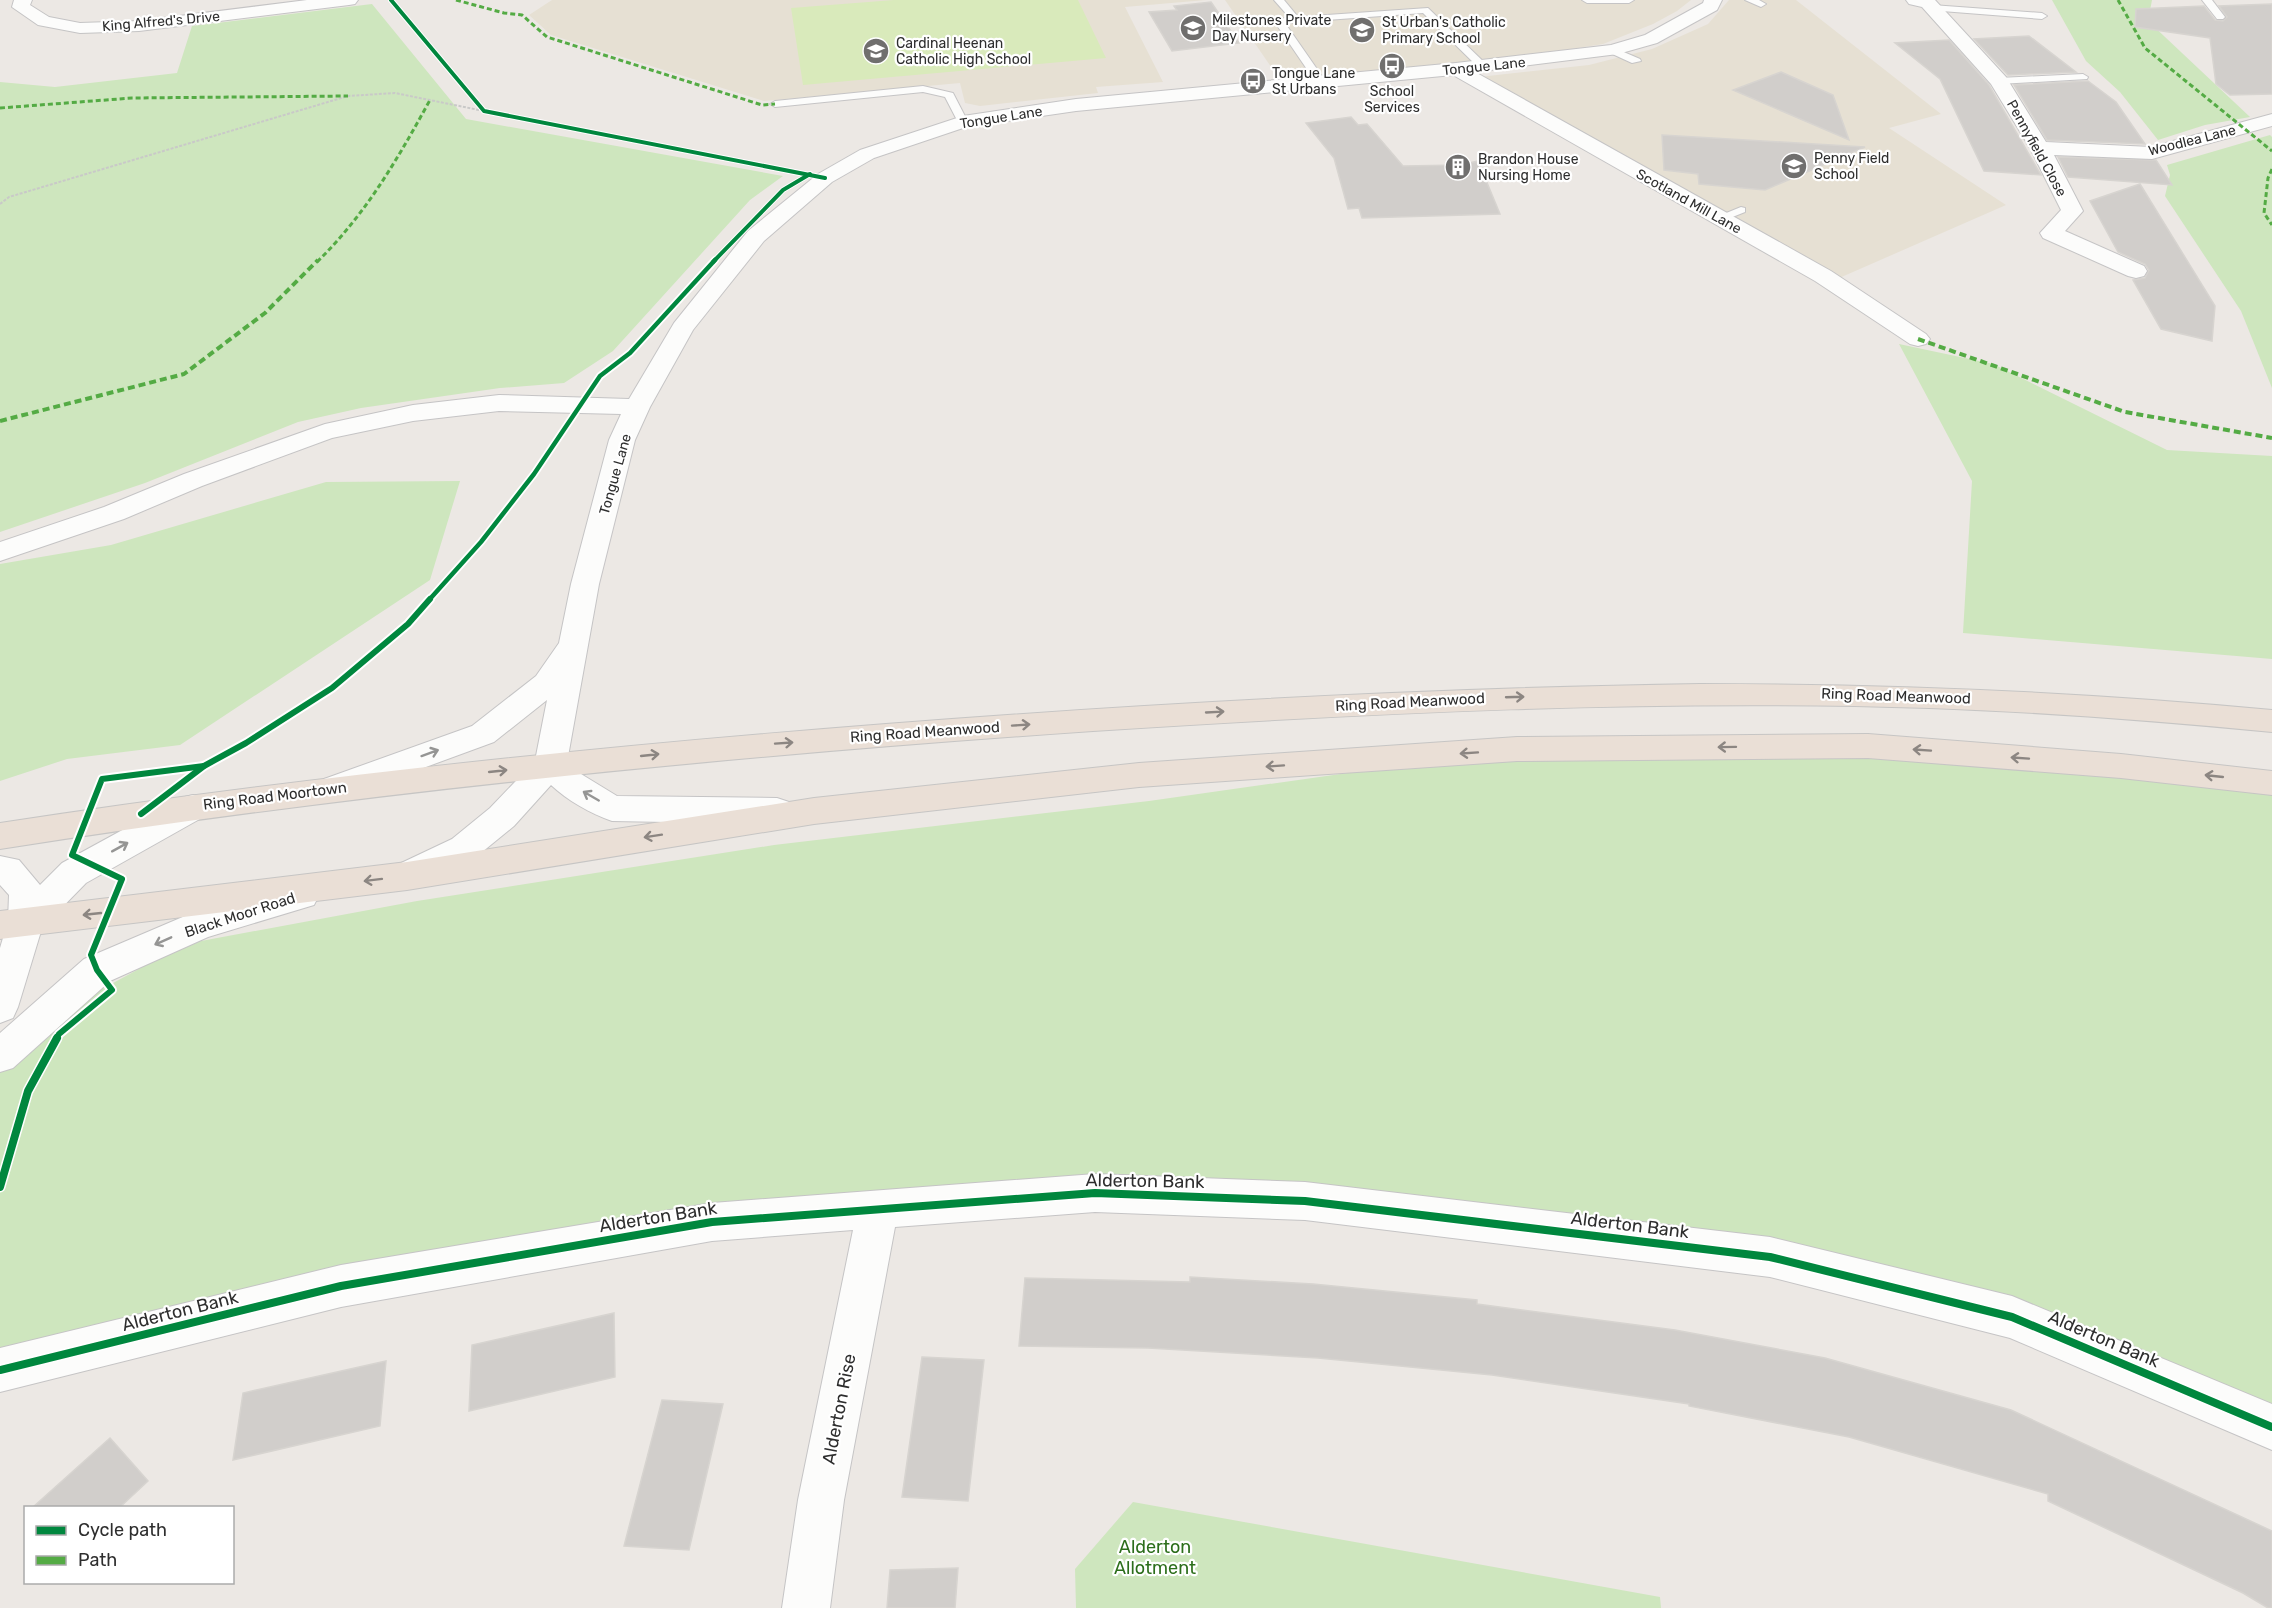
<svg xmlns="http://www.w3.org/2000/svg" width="2272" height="1608" viewBox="0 0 2272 1608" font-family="Rubik,sans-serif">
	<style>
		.education { fill: #e6e0d3 }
		.green { fill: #cee6be }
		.pitch { fill: #d9eabb }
		.building { fill: #d1cecb; stroke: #d7d4d0; stroke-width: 1.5 }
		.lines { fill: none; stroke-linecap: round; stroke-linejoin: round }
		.lane-casing { stroke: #c5c4c5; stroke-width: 2 }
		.street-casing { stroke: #c5c4c5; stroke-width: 2 }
		.highway-casing { stroke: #c6c5c4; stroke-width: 2 }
		.path { stroke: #c9c9c8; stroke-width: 2; stroke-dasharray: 3 1.5; stroke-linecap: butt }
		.lane { fill: #fcfcfb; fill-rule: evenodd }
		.street { fill: #fcfcfb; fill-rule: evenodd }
		.highway { fill: #eadfd6; fill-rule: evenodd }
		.quiet-far1 { stroke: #54ab44; stroke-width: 3; stroke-dasharray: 5 3; stroke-linecap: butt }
		.quiet { stroke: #54ab44; stroke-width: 4; stroke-dasharray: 7 4; stroke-linecap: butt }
		.cycleway-far3-casing { stroke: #fff; stroke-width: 6 }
		.cycleway-far2-casing { stroke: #fff; stroke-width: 8 }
		.cycleway-far1-casing { stroke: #fff; stroke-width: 10 }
		.cycleway-casing { stroke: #fff; stroke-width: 11 }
		.cycleway-far3 { stroke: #00873e; stroke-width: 4 }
		.cycleway-far2 { stroke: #00873e; stroke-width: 4.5 }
		.cycleway-far1 { stroke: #00873e; stroke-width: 6 }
		.cycleway { stroke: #00873e; stroke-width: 8 }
		.oneway { stroke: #8c8682 }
		.oneway2 { stroke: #959594 }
		.labels { text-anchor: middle; stroke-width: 4.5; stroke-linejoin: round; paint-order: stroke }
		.far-poi-label { font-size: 14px; fill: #2e2e2e; stroke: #fff; text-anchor: start }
		.far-street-label { font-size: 14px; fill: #2e2e2e; stroke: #fff }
		.street-label { font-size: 15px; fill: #2e2e2e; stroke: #fff }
		.near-street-label { font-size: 18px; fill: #2e2e2e; stroke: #fff }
		.near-park-label { font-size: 18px; fill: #2c6e1b; stroke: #fff }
	</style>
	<rect width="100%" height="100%" fill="#ece8e4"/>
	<!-- education -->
	<g class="education">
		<path d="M 552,0 L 1206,0 L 1125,7 L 1163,82 L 1096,87 L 1098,93 L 980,106 L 965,103 L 960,83 L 764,101 L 551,35 L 529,15 Z"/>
		<path d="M 1225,0 L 1691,0 L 1677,11 L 1653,24 L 1603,44 L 1508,59 L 1280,80 Z"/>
		<path d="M 1729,0 L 1796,0 L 1941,114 L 1889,128 L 2006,205 L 1837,279 L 1479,77 L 1589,65 L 1652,49 L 1708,24 Z"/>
	</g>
	<!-- green -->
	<g class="green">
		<path d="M 2052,0 L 2152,0 L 2148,21 L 2250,117 L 2205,125 L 2158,140 L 2120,92 L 2086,61 Z"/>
		<path d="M 372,4 L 466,119 L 783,176 L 750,200 L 613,351 L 564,383 L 500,388 L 361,408 L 298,422 L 145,483 L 0,532 L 0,82 L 55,87 L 177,73 L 192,26 Z"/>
		<path d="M 2270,135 L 2272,137 L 2272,388 L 2241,311 L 2165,196 L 2170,175 L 2167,165 Z"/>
		<path d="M 1899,344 L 1993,364 L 2167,450 L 2272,456 L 2272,659 L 1963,633 L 1972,481 Z"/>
		<path d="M 460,481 L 430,580 L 180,745 L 67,759 L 0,781 L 0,564 L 111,545 L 326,482 Z"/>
		<path d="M 1868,746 L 2272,783 L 2272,1427 L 1770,1257 L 1305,1201 L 712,1222 L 0,1370 L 0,1060 L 93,994 L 148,964 L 201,941 L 417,901 L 774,845 L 1149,801 L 1517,749 Z"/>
		<path d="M 1133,1502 L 1660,1597 L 1661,1608 L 1076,1608 L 1075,1569 Z"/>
	</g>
	<!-- pitch -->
	<path class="pitch" d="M 894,0 L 1078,0 L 1106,58 L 803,85 L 791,8 Z"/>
	<!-- building -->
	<g class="building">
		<path d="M 1211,2 L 1239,43 L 1172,51 L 1149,12 L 1177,10 L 1174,6 Z"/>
		<path d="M 2272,4 L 2272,94 L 2230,95 L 2216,84 L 2210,38 L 2135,27 L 2136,9 L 2204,6 L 2215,20 L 2223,21 L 2227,17 L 2219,6 Z"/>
		<path d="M 2029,36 L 2076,72 L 2008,75 L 1974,39 Z"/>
		<path d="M 1949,40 L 1989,85 L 2041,175 L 1984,171 L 1940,79 L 1895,43 Z"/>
		<path d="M 1781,72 L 1833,95 L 1849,140 L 1733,90 Z"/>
		<path d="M 2088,81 L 2116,102 L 2145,144 L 2047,140 L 2014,85 Z"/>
		<path d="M 1351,117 L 1358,125 L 1367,124 L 1403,166 L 1461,165 L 1478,161 L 1500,214 L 1362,218 L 1359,208 L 1348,209 L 1334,158 L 1306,123 Z"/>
		<path d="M 1662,135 L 1865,147 L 1765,190 L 1699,184 L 1698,174 L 1664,170 Z"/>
		<path d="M 2058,157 L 2156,160 L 2172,185 L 2068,177 Z"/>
		<path d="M 2140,184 L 2215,306 L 2212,341 L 2161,329 L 2133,280 L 2145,278 L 2149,270 L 2145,264 L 2118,252 L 2090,201 Z"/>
		<path d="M 1190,1277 L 1313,1284 L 1477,1300 L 1477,1304 L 1675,1330 L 1825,1358 L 2011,1410 L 2272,1531 L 2272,1608 L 2268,1608 L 2243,1593 L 2048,1501 L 2048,1494 L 1849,1437 L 1689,1406 L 1689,1404 L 1492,1375 L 1318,1358 L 1148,1348 L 1019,1346 L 1025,1278 L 1190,1282 Z"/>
		<path d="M 614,1313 L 615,1377 L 469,1411 L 472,1345 Z"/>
		<path d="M 922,1357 L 984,1360 L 968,1501 L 902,1497 Z"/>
		<path d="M 386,1361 L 380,1426 L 233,1460 L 243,1393 Z"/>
		<path d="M 662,1400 L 723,1404 L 689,1550 L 624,1546 Z"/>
		<path d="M 110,1438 L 148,1481 L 119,1508 L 32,1508 Z"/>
		<path d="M 958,1568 L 955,1608 L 887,1608 L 890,1570 Z"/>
	</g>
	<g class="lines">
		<defs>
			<g id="lane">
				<path d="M 1274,0 L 1284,0 L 1298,17 L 1428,8 L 1488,66 L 1479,68 L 1423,13 L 1285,23 L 1326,82 L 1317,84 L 1274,21 L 1289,17 Z"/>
				<path d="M 1582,0 L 1634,0 L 1629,3 L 1587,3 Z"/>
				<path d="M 1745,0 L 1759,0 L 1766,4 L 1761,7 Z"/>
				<path d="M 2202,0 L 2212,0 L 2225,17 L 2223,19 L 2217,19 Z"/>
				<path d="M 1932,5 L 2042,13 L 2047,16 L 2042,19 L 1929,10 L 1927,8 Z"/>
				<path d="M 1612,47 L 1640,59 L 1641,61 L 1632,63 L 1608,52 L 1607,50 Z"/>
				<path d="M 2083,74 L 2088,77 L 2087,79 L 1999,84 L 1994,81 L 1999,78 Z"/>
				<path d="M 923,86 L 953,93 L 968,122 L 967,124 L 959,124 L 945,97 L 923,92 L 775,107 L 770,104 L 775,101 Z"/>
				<path d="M 1741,207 L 1745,208 L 1745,212 L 1720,222 L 1714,218 Z"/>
			</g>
			<g id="street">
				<path d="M 14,0 L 32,0 L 30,5 L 49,17 L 80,23 L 139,21 L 307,0 L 358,0 L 355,4 L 349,5 L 139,31 L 80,33 L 38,25 L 12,7 Z"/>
				<path d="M 1704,0 L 1722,0 L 1717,10 L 1657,43 L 1618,54 L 1475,72 L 1831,271 L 1926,334 L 1930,339 L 1926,344 L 1918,346 L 1910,344 L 1815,281 L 1453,75 L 1076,111 L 966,127 L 874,158 L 832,182 L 764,241 L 693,330 L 650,407 L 635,440 L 599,584 L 567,762 L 581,774 L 617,796 L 777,798 L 789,802 L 794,811 L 789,820 L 777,824 L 612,821 C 591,814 567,800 551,785 L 514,826 L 476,857 L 421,885 L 409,889 L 397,885 L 392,875 L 397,865 L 452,839 L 490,808 L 535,761 L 547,700 L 494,742 L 336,800 L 324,797 L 320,788 L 324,779 L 472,726 L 536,676 L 559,643 L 571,584 L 609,440 L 621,414 L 499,411 L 413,421 L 332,438 L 202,486 L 124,519 L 0,561 L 0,542 L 104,507 L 184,474 L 325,424 L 413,405 L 499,395 L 629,399 L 674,323 L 748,231 L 818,174 L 860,150 L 963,116 L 1076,99 L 1456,63 L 1611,45 L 1645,35 L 1703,3 Z"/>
				<path d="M 1906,0 L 1935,0 L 2006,77 L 2046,142 L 2151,147 L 2272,114 L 2272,126 L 2152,159 L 2054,155 L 2083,211 L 2065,231 L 2144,266 L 2147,271 L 2144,276 L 2136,278 L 2128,276 L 2043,238 L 2040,233 L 2061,210 L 2030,148 L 1991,84 L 1922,7 L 1909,4 Z"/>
				<path d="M 193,795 L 205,798 L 210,807 L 205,816 L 86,883 L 42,928 L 18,1007 L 13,1018 L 0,1023 L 0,948 L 8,921 L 9,895 L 0,885 L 0,856 L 19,860 L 40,885 L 62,863 L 181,798 Z"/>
				<path d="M 302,881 L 314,885 L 319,895 L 314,905 L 208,937 L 110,981 L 13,1068 L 0,1072 L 0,1033 L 84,959 L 185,916 Z"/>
				<path d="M 1095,1174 L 1305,1182 L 1770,1237 L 2012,1296 L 2272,1404 L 2272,1450 L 2010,1338 L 1770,1277 L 1305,1220 L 1095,1212 L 895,1227 L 844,1500 L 830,1608 L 782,1608 L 798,1500 L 853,1230 L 712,1241 L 341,1307 L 0,1392 L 0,1348 L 341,1265 L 712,1203 Z"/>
			</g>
			<g id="highway">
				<path d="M 1700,684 C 1892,684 2081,692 2272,710 L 2272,732 C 2158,721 2044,712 1929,708 C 1650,699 1371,713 1093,731 C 727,756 362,792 0,849 L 0,823 C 294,778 590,747 886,724 C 1157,703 1429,688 1700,684 Z"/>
				<path d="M 1868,734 L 2121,754 L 2272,771 L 2272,795 L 2121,778 L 1868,758 L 1517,761 L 1139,787 L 814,824 L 407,890 L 0,939 L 0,911 L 407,862 L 814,798 L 1139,763 L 1517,737 Z"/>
			</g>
		</defs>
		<!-- lane casing -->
		<use href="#lane" class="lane-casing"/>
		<!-- street casing -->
		<use href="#street" class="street-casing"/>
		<!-- highway casing -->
		<use href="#highway" class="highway-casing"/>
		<!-- path -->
		<path class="path" d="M 0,204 L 9,197 L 348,96 L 395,93 L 484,111"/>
		<!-- lane -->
		<use href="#lane" class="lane"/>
		<!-- street -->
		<use href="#street" class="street"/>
		<!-- highway -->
		<use href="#highway" class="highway"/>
		<!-- quiet-far1 -->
		<g class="quiet-far1">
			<path d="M 456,0 L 504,13 L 522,15 L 547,37 L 762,105 L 775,104"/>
			<path d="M 2118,0 L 2145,48 L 2272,151"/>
			<path d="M 0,108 L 132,98 L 348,96"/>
			<path d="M 2272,169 L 2268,178 L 2264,213 L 2272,225"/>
			<path d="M 317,262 C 366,214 397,160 430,100"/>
		</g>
		<!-- quiet -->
		<g class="quiet">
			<path d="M 1918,339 L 2125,412 L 2272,438"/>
			<path d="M 0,421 L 184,374 L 265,313 L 318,260"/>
		</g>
		<defs>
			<g id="cycleway-far3">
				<path d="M 391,0 L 484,111 L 825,178"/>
				<path d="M 713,262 L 783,190 L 810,174"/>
			</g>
			<path id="cycleway-far2" d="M 429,600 L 481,542 L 534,474 L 600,376 L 630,353 L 715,260"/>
			<g id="cycleway-far1">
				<path d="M 141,814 L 204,766 L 246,743 L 332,688 L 408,624 L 430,599"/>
				<path d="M 56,1039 L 59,1034 L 112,990 L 97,970 L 91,955 L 122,879 L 72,855 L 102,779 L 204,766"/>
			</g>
			<g id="cycleway">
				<path d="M 0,1187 L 28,1091 L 57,1038"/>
				<path d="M 0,1370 L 341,1286 L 712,1222 L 1095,1193 L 1305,1201 L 1770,1257 L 2012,1317 L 2272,1427"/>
			</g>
		</defs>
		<!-- cycleway-far3 casing -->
		<use href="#cycleway-far3" class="cycleway-far3-casing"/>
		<!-- cycleway-far2 casing -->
		<use href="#cycleway-far2" class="cycleway-far2-casing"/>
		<!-- cycleway-far1 casing -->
		<use href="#cycleway-far1" class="cycleway-far1-casing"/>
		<!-- cycleway casing -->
		<use href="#cycleway" class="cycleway-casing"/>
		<!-- cycleway-far3 -->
		<use href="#cycleway-far3" class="cycleway-far3"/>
		<!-- cycleway-far2 -->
		<use href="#cycleway-far2" class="cycleway-far2"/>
		<!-- cycleway-far1 -->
		<use href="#cycleway-far1" class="cycleway-far1"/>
		<!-- cycleway -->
		<use href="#cycleway" class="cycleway"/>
	</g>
	<!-- one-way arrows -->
	<defs><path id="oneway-shaft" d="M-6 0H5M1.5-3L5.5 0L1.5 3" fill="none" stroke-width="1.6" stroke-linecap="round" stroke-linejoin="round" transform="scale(1.5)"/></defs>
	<g class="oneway">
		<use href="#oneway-shaft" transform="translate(1515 697) rotate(-2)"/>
		<use href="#oneway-shaft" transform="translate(1215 712) rotate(-3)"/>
		<use href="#oneway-shaft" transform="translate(1021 725) rotate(-4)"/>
		<use href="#oneway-shaft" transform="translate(784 743) rotate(-4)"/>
		<use href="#oneway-shaft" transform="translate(1727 747) rotate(179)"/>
		<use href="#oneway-shaft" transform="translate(1922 750) rotate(-176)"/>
		<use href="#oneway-shaft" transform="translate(1469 753) rotate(176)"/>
		<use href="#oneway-shaft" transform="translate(650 755) rotate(-6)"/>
		<use href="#oneway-shaft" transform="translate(2020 758) rotate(-176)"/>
		<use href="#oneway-shaft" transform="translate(1275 766) rotate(176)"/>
		<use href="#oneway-shaft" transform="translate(498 771) rotate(-6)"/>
		<use href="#oneway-shaft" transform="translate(2214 776) rotate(-174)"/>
		<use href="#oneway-shaft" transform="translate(653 836) rotate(171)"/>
		<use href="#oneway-shaft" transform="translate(373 880) rotate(173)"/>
		<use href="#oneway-shaft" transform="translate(92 914) rotate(174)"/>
	</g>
	<g class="oneway2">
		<use href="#oneway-shaft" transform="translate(430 753) rotate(-20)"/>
		<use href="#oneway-shaft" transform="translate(591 796) rotate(-150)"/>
		<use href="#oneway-shaft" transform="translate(120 847) rotate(-29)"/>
		<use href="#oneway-shaft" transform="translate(163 941) rotate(156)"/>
	</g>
	<!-- icons -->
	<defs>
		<symbol id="school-disc" viewBox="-11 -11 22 22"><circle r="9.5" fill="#706f6e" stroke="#fff"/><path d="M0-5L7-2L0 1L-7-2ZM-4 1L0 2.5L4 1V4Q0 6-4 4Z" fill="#fff"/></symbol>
		<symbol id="bus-disc" viewBox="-11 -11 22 22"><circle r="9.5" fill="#706f6e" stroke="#fff"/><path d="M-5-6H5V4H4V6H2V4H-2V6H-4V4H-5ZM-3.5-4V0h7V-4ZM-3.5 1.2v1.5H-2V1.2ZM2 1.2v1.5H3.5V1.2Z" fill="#fff"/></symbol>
		<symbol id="building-disc" viewBox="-11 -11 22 22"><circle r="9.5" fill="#706f6e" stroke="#fff"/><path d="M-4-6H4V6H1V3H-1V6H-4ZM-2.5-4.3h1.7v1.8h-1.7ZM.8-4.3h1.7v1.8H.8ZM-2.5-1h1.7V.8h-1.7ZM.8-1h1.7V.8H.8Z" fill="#fff"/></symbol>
	</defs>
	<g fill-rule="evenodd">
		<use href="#school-disc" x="1178" y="13" width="30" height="30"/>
		<use href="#school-disc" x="1347" y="15" width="30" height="30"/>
		<use href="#school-disc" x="861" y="36" width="30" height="30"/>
		<use href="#bus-disc" x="1377" y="51" width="30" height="30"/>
		<use href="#bus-disc" x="1238" y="66" width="30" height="30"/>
		<use href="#school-disc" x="1779" y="151" width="30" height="30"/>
		<use href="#building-disc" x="1443" y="152" width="30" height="30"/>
	</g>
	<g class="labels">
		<!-- far-poi labels -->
		<g class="far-poi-label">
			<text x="1212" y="25">Milestones Private<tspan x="1212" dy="16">Day Nursery</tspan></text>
			<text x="1382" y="27">St Urban's Catholic<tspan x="1382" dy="16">Primary School</tspan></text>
			<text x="896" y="48">Cardinal Heenan<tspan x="896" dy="16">Catholic High School</tspan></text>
			<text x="1272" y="78">Tongue Lane<tspan x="1272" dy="16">St Urbans</tspan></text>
			<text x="1392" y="96" text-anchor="middle">School<tspan x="1392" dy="16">Services</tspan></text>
			<text x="1814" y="163">Penny Field<tspan x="1814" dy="16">School</tspan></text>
			<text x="1478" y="164">Brandon House<tspan x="1478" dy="16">Nursing Home</tspan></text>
		</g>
		<!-- far-street labels -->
		<g class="far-street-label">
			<text transform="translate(161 21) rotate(-5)" y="5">King Alfred's Drive</text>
			<text transform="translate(1484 66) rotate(-6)" y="5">Tongue Lane</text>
			<text transform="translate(1001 117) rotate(-9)" y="5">Tongue Lane</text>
			<text transform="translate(2192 140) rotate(-14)" y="5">Woodlea Lane</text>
			<text transform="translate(2037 148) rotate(61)" y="5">Pennyfield Close</text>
			<text transform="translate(1689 201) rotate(29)" y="5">Scotland Mill Lane</text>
			<text transform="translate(615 474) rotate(-74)" y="5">Tongue Lane</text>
		</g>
		<!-- street labels -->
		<g class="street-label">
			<text transform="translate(1896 696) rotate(2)" y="5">Ring Road Meanwood</text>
			<text transform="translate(1410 702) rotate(-3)" y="5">Ring Road Meanwood</text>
			<text transform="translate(925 732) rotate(-4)" y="5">Ring Road Meanwood</text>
			<text transform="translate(275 796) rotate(-7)" y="5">Ring Road Moortown</text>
			<text transform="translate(240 915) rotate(-18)" y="5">Black Moor Road</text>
		</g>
		<!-- near-street labels -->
		<g class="near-street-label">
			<text transform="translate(1145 1181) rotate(1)" y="6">Alderton Bank</text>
			<text transform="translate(658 1217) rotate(-9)" y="6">Alderton Bank</text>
			<text transform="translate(1630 1225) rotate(7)" y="6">Alderton Bank</text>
			<text transform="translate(180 1311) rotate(-14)" y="6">Alderton Bank</text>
			<text transform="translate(2104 1339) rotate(23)" y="6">Alderton Bank</text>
			<text transform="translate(839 1409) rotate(-79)" y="6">Alderton Rise</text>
		</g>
		<!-- near-park labels -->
		<g class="near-park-label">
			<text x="1155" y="1553">Alderton<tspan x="1155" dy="21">Allotment</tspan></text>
		</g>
	</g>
	<!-- legend -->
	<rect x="24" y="1506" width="210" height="78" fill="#ffffff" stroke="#ababab" stroke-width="1.5"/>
	<rect x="36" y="1526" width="30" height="9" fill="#00873e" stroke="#ababab" stroke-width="1.5"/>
	<text x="78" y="1536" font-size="18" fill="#2e2e2e">Cycle path</text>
	<rect x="36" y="1556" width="30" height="9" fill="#54ab44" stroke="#ababab" stroke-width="1.5"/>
	<text x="78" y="1566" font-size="18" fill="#2e2e2e">Path</text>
</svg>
